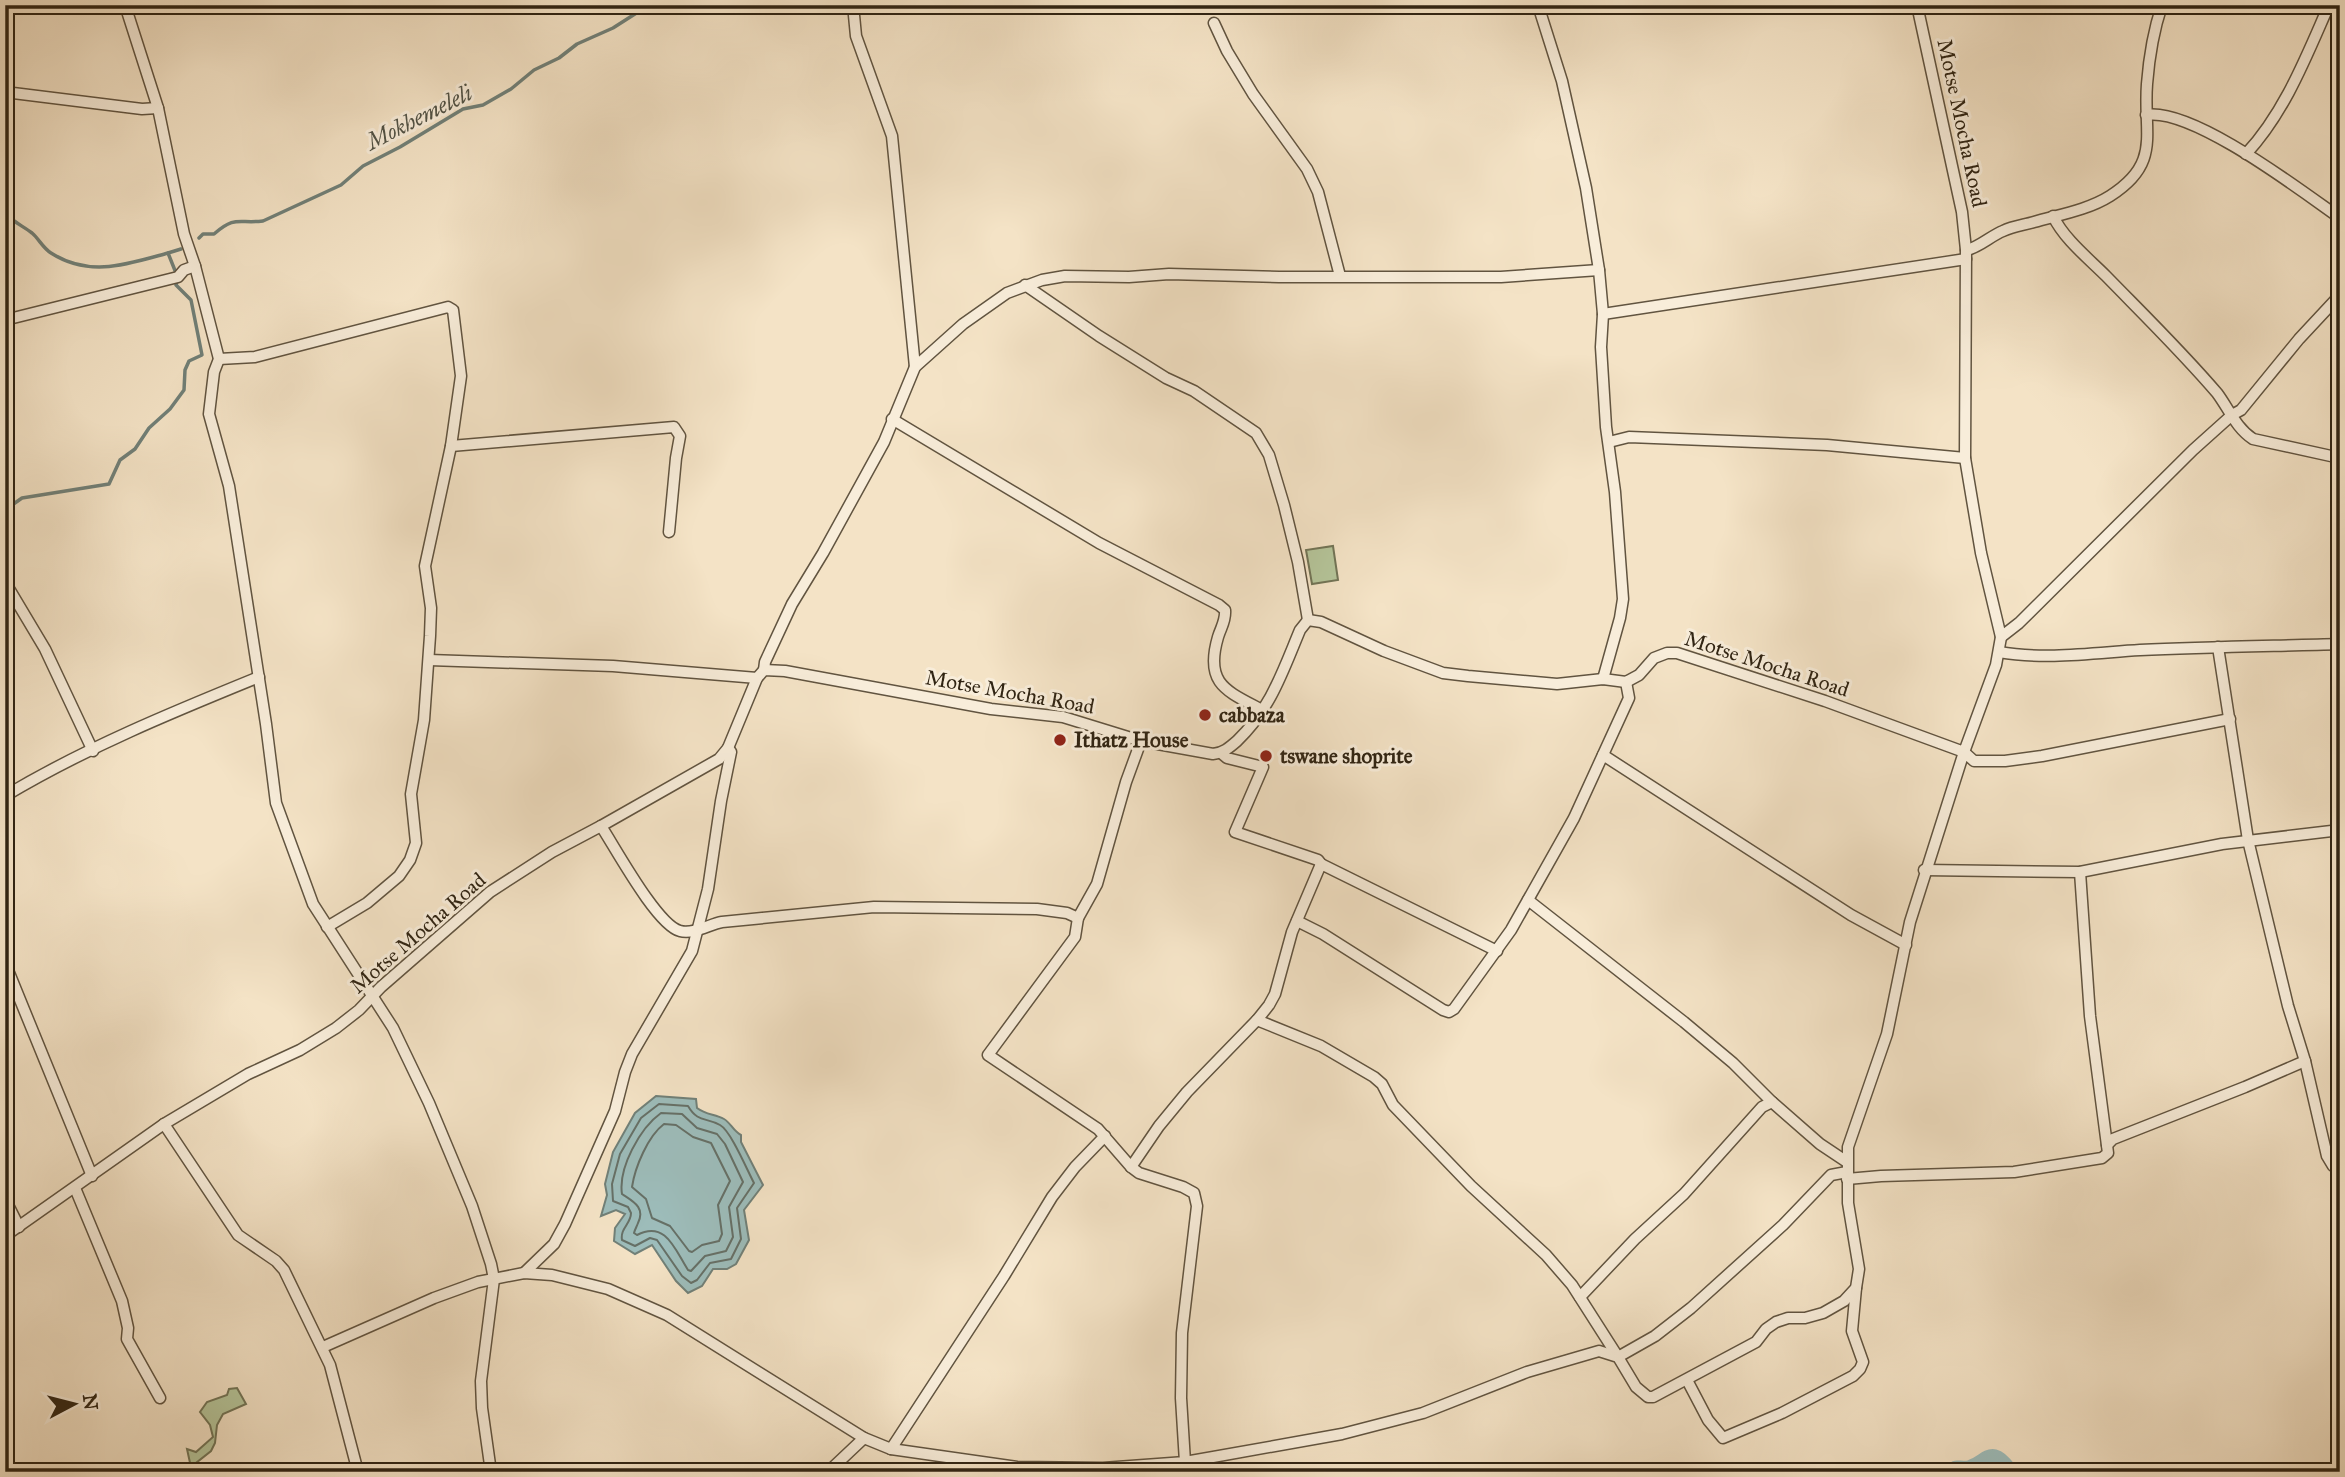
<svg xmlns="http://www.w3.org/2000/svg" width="2345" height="1477" viewBox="0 0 2345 1477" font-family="'IM FELL Great Primer',serif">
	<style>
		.green { fill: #b5c59a; stroke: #727456; stroke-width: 2 }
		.water { fill: #9dbdbb; stroke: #718078; stroke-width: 2 }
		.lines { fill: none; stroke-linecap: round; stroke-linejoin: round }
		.shore { stroke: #667067; stroke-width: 2 }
		.stream { stroke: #718078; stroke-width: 3.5 }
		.river { stroke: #9dbdbb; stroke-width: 23 }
		.minor-casing { stroke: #615440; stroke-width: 13 }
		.minor { stroke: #f8edda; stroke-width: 10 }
		.poi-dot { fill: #8f2418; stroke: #f8edda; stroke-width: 2.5 }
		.labels { text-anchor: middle; stroke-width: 6; stroke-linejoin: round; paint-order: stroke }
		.street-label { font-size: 21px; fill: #302413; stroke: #f8edda }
		.poi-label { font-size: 21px; font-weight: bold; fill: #302413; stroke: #f8edda; text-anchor: start }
		.water-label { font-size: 23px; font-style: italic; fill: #515245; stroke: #f8edda }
	</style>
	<rect width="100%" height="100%" fill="#f4e3c6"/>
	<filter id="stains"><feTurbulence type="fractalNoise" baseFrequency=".00286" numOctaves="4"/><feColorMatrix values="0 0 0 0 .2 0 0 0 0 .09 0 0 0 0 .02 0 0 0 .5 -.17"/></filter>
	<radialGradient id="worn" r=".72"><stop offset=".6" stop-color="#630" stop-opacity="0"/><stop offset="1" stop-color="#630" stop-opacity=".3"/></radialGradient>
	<!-- green -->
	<g class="green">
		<path d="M 1333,546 L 1338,580 L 1312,584 L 1306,550 Z"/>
		<path d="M 237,1388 L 246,1404 L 223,1414 L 217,1425 L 215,1443 L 211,1451 L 196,1463 L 198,1472 L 192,1472 L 187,1449 L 196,1452 L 213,1437 L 210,1425 L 200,1412 L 207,1402 L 227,1395 L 229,1389 Z"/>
	</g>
	<!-- water -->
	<path class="water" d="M 656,1096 L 696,1099 L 697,1108 C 706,1115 715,1114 724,1119 C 731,1123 733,1131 741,1135 L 741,1142 L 763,1185 L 744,1210 L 749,1240 L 736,1264 L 727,1269 L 713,1269 L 702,1286 L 688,1293 L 676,1281 L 652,1245 L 635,1254 L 614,1241 L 615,1228 L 625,1214 L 616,1210 L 601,1216 L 607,1195 L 605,1184 L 613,1152 L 635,1113 Z"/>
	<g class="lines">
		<!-- shore -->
		<g class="shore">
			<path d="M 659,1104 L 688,1106 C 698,1123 706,1117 720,1125 C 731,1131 747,1170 754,1183 L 737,1208 L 741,1239 L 731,1259 L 710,1263 L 697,1280 L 691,1283 L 682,1276 L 657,1240 L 650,1238 L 635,1246 L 622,1240 C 620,1228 631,1224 631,1213 L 628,1207 L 613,1201 L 612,1184 L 620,1154 L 641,1118 Z"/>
			<path d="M 661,1113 L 682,1114 L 697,1128 L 717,1134 L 725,1144 L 743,1182 L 729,1207 L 733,1237 L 726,1251 L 705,1256 L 691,1271 L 688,1270 C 675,1250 666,1220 637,1235 L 634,1233 C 635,1229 637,1226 638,1223 C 646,1207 632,1201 622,1194 C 618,1168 640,1128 661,1113 Z"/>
			<path d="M 664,1124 L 676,1125 L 693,1137 L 711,1143 L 730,1181 L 718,1205 L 722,1234 L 719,1241 L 702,1245 L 692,1252 L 689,1251 L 670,1226 L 652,1218 L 646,1199 L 632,1187 C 635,1167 648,1136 664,1124 Z"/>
		</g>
		<!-- stream -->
		<g class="stream">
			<path d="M 5,213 C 13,222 23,226 32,233 C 39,239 43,248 51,253 C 90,278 128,264 168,253"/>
			<path d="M 199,238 L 203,234 L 214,234 C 236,215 238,224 263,221 L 341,185 L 363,166 L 400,147 L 463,109 L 483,105 L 511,89 L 534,70 L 559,58 L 577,44 L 613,28 L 649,5"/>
			<path d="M 176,273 L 168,253 L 181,249"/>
			<path d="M 5,510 L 22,498 L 109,484 L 120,460 L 135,449 L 149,428 L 170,409 L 184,390 L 185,370 L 189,361 L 202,355 L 191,300 L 176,285 L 177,281"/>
		</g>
		<!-- river -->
		<path class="river" d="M 1957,1472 C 1962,1472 1969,1473 1974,1470 C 1990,1464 1991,1451 2006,1472"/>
		<defs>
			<g id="minor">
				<path d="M 125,5 L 158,108 L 184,234 L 195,266 L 219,359 L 214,372 L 209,414 L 229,486 L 266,724 L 276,803 L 313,904 L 393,1028 L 429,1103 L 472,1206 L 491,1264 L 494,1279 L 481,1381 L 482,1408 L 491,1472"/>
				<path d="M 853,5 L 856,36 L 892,136 L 915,367"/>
				<path d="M 1538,5 L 1562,81 L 1586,188 L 1599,270 L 1603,314 L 1601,347 L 1606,427 L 1615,492 L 1623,599 L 1620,618 L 1603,679"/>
				<path d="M 1214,23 L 1227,51 L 1253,94 L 1307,169 L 1318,192 L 1340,276"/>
				<path d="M 5,92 L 142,109 L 158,108"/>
				<path d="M 2146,115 C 2192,107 2300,190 2340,218"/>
				<path d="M 2246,154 C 2285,112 2306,57 2329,5"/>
				<path d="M 2053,216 C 2064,239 2088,258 2106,276 C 2144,315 2182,352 2217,393 C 2229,409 2236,428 2253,439 L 2340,458"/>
				<path d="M 1966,250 C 1977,249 1992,235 2003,231 C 2013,226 2024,225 2034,222 C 2058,215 2088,210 2110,196 C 2162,163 2143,134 2147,84 C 2149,58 2154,29 2162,5"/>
				<path d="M 1025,285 L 1099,336 L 1166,378 L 1194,391 L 1256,433 L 1269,455 L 1284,505 L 1298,562 L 1308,620"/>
				<path d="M 1603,314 L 1966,259"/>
				<path d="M 5,320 L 178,277 L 184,270 L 195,266"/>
				<path d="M 219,359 L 255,357 L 448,307 L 453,310 L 461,376 L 451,446 L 425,566 L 431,608 L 430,636 L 424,720 L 411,794 L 416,843 L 410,860 L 399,876 L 367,903 L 327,927"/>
				<path d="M 892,419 L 1099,543 L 1219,605 L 1225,610 C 1226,621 1221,627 1218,637 C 1204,685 1227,691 1264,711"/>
				<path d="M 1609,442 L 1629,437 L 1827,445 L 1965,458"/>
				<path d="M 451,446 L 674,427 L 680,436 L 676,458 L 669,532"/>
				<path d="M 5,582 L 45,649 L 93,751"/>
				<path d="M 2001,637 L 2019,623 L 2193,450 L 2232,415 L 2241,410 L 2299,339 L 2340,295"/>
				<path d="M 2218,647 L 2248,840 L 2288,1006 L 2305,1061 L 2327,1156 L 2333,1166 L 2340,1168"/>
				<path d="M 1999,652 C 2045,660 2093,653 2140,650 C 2206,647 2273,646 2340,644"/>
				<path d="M 429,660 L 613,666 L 757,678"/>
				<path d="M 764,670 L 765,662 L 792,604 L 823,553 L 884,442 L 915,367 L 963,324 L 1007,293 L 1042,280 L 1065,276 L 1129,277 L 1169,274 L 1279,277 L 1501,277 L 1599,270"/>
				<path d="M 1221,753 L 1227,758 L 1263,767 L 1235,832 L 1318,860 L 1321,864"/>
				<path d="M 1603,755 L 1851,915 L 1906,945"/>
				<path d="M 5,796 C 85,748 173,712 259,677"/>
				<path d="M 601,826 C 616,849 657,925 680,931 C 693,935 710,924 722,922 L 874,907 L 1037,909 L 1067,913 L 1078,918 L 1097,884 L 1126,782 L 1141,741"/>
				<path d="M 1924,870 L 2080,872 L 2222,844 L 2340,830"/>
				<path d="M 1528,900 L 1684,1022 L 1733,1063 L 1772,1102 L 1820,1144 L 1847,1162"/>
				<path d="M 1297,921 L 1323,934 L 1443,1010 L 1449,1012 L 1454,1009 L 1511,930 L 1574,818 L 1629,698 L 1626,682"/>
				<path d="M 5,963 L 92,1176"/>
				<path d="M 1257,1020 L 1321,1046 L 1374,1077 L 1382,1084 L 1393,1105 L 1471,1186 L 1546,1255 L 1572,1285 L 1618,1357 L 1655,1336 L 1691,1308 L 1783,1225 L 1831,1175 L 1847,1172"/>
				<path d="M 164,1124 L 238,1235 L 276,1261 L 284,1270 L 330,1365 L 358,1472"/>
				<path d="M 2107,1145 L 2113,1139 L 2245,1087 L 2305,1061"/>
				<path d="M 1131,1167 L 1159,1126 L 1187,1092 L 1257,1020 L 1269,1005 L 1275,994 L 1292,932 L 1321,864 L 1497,951"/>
				<path d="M 1847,1179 L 1881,1176 L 2014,1172 L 2102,1158 L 2108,1153 L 2090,1016 L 2080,872"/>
				<path d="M 75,1188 L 122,1301 L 128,1328 L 127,1339 L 160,1398"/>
				<path d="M 5,1199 L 19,1227"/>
				<path d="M 5,1236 L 164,1124 L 248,1074 L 300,1050 L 336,1028 L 359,1010 L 381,987 L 490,892 L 552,852 L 601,826 L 719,759 L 728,748 L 757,678 L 764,670 L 785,671 L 991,709 L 1063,717 L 1141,741 L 1213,754 C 1223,753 1229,748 1237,741 C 1271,708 1282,673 1300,630 L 1308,620 L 1321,622 L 1384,651 L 1443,673 L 1468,676 L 1557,684 L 1603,679 L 1626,682 L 1639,675 L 1654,658 L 1667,653 L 1677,653 L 1825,701 L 1964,752 L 1996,665 L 2001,637 L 1981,553 L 1965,458 L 1966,250 L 1962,212 L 1917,5"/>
				<path d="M 524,1273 L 554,1244 L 565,1224 L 615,1111 L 625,1072 L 632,1054 L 692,951 L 708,889 L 721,801 L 731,752 L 728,748"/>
				<path d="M 1580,1297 L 1635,1239 L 1684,1194 L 1762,1107 L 1772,1102"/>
				<path d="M 323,1347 L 434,1298 L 478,1282 L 524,1273 L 552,1275 L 608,1289 L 667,1315 L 864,1438 L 891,1449 L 1017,1467 L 1103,1468 L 1185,1462 L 1181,1398 L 1182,1333 L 1197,1206 L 1194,1193 L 1183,1187 L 1139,1173 L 1131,1167 L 1098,1129 L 988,1055 L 1075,937 L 1078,918"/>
				<path d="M 1687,1380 L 1708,1420 L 1723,1438 L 1782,1413 L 1853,1376 L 1860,1369 L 1863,1362 L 1852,1331 L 1856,1288"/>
				<path d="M 891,1449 L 1004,1276 L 1052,1197 L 1075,1167 L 1105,1136"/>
				<path d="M 1185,1462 L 1342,1434 L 1423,1413 L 1527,1372 L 1599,1351 L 1618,1357 L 1636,1387 L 1648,1397 L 1653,1397 L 1756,1342 L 1766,1329 L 1776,1322 L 1788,1318 L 1805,1318 L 1823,1313 L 1844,1301 L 1856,1288 L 1859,1269 L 1848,1203 L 1848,1147 L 1887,1034 L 1910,922 L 1964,752 L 1974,761 L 2005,761 L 2042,756 L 2230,719"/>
				<path d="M 828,1472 L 864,1438"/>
			</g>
		</defs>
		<!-- minor casing -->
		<use href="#minor" class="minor-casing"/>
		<!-- minor -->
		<use href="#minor" class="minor"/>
	</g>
	<!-- markers -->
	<g class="poi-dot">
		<circle cx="1205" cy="715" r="7"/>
		<circle cx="1060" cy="740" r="7"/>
		<circle cx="1266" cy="756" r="7"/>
	</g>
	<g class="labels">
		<!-- street labels -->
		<g class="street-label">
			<text transform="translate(1962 123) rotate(78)" y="7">Motse Mocha Road</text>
			<text transform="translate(1767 664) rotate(18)" y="7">Motse Mocha Road</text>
			<text transform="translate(1010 692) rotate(10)" y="7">Motse Mocha Road</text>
			<text transform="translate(418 933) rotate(-41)" y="7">Motse Mocha Road</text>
		</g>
		<!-- poi labels -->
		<g class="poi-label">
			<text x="1219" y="722">cabbaza</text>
			<text x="1074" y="747">Ithatz House</text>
			<text x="1280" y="763">tswane shoprite</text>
		</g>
		<!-- water labels -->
		<g class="water-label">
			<text transform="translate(419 117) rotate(-27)" y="8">Mokhemeleli</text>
		</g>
	</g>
	<!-- margin -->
	<rect width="2345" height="1477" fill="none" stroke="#f4e3c6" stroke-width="28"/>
	<rect x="7" y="7" width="2331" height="1463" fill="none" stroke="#302413" stroke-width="3.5"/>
	<rect x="14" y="14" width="2317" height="1449" fill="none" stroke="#302413" stroke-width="2"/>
	<!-- north arrow -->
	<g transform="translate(74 1404) rotate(83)" stroke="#f8edda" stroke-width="5" paint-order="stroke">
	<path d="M0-5L12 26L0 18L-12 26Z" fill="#302413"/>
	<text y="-10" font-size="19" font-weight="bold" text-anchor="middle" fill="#302413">N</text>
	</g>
	<rect width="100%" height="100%" filter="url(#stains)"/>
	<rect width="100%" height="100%" fill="url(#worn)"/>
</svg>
